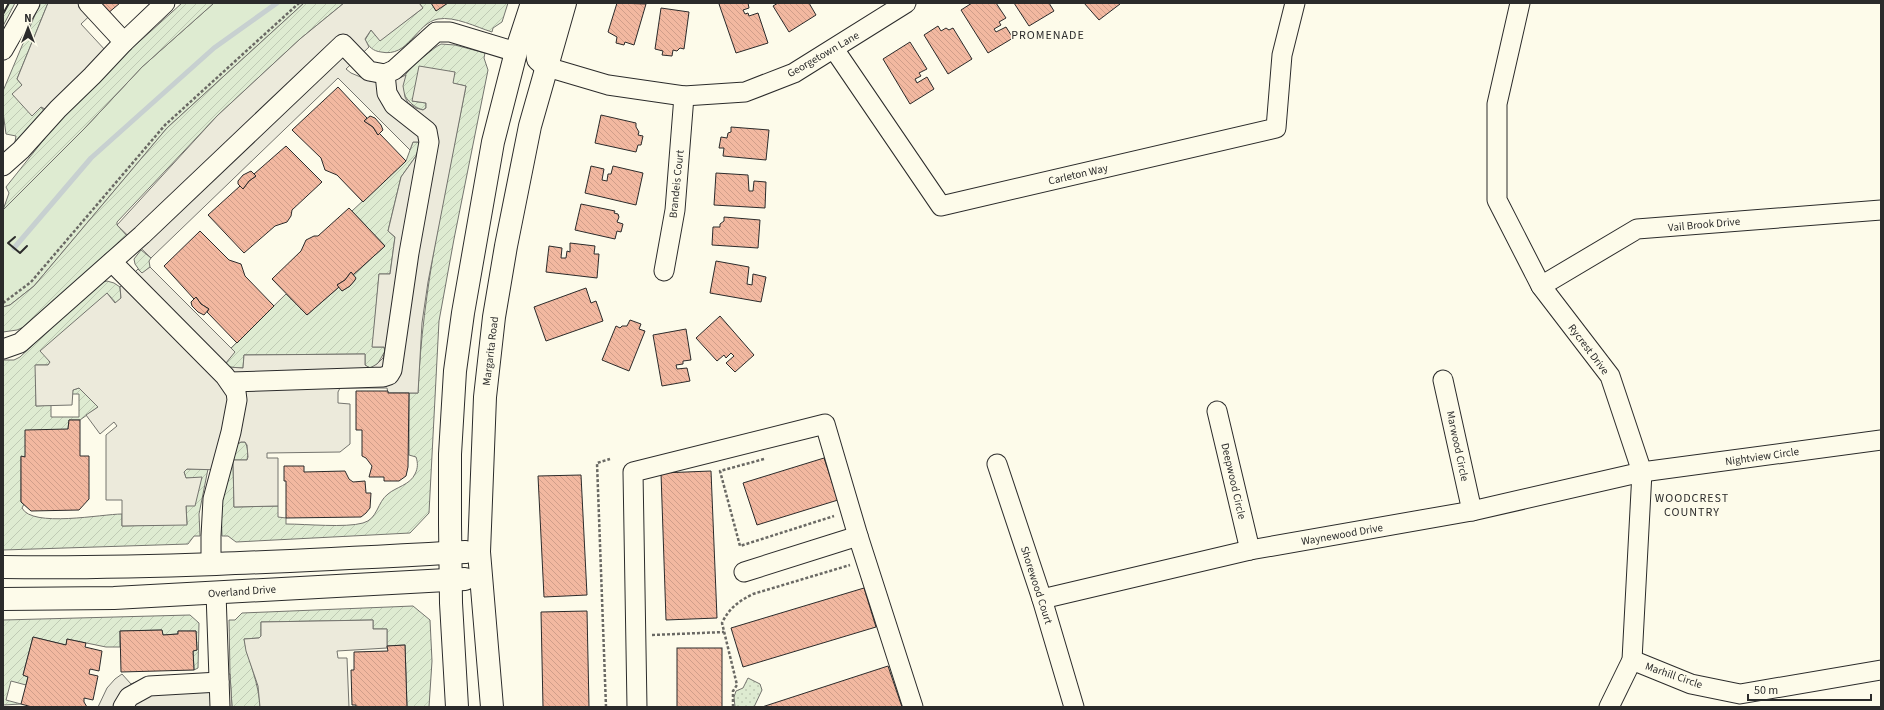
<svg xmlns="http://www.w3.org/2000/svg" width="1884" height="710" viewBox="0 0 1884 710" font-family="'Source Sans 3',sans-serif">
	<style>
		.grass { fill: #deebd1; stroke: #74746e }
		.park { fill: url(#park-dots); stroke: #74746e }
		.garden { fill: url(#garden-furrows); stroke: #74746e }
		.parking { fill: #eceadb; stroke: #74746e }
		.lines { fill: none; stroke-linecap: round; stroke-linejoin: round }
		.stream { stroke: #c7d0d0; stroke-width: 5 }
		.building { fill: url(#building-back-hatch); stroke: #2b2b2b }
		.minor-casing { stroke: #2b2b2b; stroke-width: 21 }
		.major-casing { stroke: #2b2b2b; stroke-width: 24 }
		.path { stroke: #6a6964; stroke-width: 2.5; stroke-dasharray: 3 2; stroke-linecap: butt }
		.minor { stroke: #fdfbea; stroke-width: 19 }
		.major { stroke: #fdfbea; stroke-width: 22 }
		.wall { stroke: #2b2b2b; stroke-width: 2 }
		.labels { text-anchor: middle; stroke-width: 3; stroke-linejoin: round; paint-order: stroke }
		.street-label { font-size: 11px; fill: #2b2b2b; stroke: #fdfbea }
		.neighbourhood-label { font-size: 12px; letter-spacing: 1px; fill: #2b2b2b; stroke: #fdfbea }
	</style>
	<defs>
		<pattern id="park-dots" width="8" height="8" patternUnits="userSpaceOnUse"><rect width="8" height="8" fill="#deebd1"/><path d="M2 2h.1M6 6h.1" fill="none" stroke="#bfcab4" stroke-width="1.8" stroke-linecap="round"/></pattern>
		<pattern id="garden-furrows" width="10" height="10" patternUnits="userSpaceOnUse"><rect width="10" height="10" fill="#deebd1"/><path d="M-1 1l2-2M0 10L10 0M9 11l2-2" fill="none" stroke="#bfcab4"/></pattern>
		<pattern id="building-back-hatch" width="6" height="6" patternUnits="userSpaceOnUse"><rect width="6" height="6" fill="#f2b8a0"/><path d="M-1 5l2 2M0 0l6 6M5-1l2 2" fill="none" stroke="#d09e8a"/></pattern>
	</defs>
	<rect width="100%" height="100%" fill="#fdfbea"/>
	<!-- grass -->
	<path class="grass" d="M 214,3 L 304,3 L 167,128 L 34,286 L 10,305 L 3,307 L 3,210 L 84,129 L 142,67 Z"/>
	<!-- park -->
	<path class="park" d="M 748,678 L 760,684 L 762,690 L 754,707 L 735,707 L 734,697 L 736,691 L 743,688 Z"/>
	<!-- garden -->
	<g class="garden">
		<path d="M 9,3 L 15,3 L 3,26 L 3,14 Z"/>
		<path d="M 40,3 L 48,3 L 17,79 L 22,85 L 32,116 L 41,107 L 45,112 L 15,142 L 16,136 L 6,134 L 3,112 L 3,91 Z"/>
		<path d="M 182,3 L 214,3 L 142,67 L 84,129 L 3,210 L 9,193 L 6,187 L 53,128 L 129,51 Z"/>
		<path d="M 304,3 L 344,3 L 300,39 L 217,116 L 117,222 L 117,225 L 128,237 L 26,326 L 17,330 L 3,332 L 3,307 L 10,305 L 34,286 L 167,128 Z"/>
		<path d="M 419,3 L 508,3 L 502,22 L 493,28 L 492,32 C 476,27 455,16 438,19 C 416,23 409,58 381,52 C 373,51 369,47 365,40 L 371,30 L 380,40 L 423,8 Z"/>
		<path d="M 441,44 L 455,45 L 485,53 L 484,58 L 488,70 L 454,239 L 439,321 L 429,513 L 410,533 L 236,542 L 228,536 L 222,536 L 221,506 L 234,446 L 241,442 L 245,442 C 248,447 248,454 247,460 L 233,460 L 234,507 L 278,506 L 278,517 L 286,518 L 286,524 C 307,524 345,528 363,523 C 378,519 377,502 388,494 C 396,487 410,485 415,474 C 418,468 418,463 416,457 L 409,455 L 409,393 L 418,393 C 422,289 446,188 466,86 L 452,83 L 455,72 L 412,101 L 426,103 L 426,108 L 423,110 C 409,106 396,90 406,74 C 412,65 427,54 436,47 Z"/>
		<path d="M 413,142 L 418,142 L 420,145 L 416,156 L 401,177 L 388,231 L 395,237 L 390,274 L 379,274 L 373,347 L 384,347 L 385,351 L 377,365 L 370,368 L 365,365 L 365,354 L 244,355 L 243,368 L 228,367 L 226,363 L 234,352 L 230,349 L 286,294 L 307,315 L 339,287 L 342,291 L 350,286 L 355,280 L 353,275 L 385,246 L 352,211 L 406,161 Z"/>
		<path d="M 141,250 L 151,258 L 149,261 L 150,267 L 142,274 L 135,264 L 134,259 Z"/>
		<path d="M 107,281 L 114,283 L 120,287 L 121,299 L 116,303 L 107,293 L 48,365 L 36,365 L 36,406 L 51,405 L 51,417 L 79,417 L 79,394 L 72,394 L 73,390 L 79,388 L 98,407 L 80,420 L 69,420 L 68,429 L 25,457 L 21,457 L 21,502 L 24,504 L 22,508 C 32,528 102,514 122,514 L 122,526 L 187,524 L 186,506 L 202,478 L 186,478 L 184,472 L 187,469 L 208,469 L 199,514 L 200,536 L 194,536 L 188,544 L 3,550 L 3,360 L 14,360 L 20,357 L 99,283 Z"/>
		<path d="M 413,606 L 430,620 L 432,661 L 429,707 L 407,707 L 405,645 L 387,646 L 387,629 L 373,629 L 373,620 L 261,622 L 261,636 L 259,638 L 244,639 C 249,662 259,684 260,707 L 232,707 L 230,674 L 229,620 L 235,620 L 242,613 Z"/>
		<path d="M 190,615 L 199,623 L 198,668 L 194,670 L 193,651 L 197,650 L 196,631 L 178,631 L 178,634 L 163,635 L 162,630 L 120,631 L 120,647 L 106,647 L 67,639 L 66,645 L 33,637 L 23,675 L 28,677 L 26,685 L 11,681 L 6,700 L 21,704 L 3,705 L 3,620 Z"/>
	</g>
	<!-- parking -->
	<g class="parking">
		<path d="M 48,3 L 97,3 L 100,6 L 81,24 L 106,51 L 45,109 L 41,107 L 32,116 L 12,94 L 22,85 L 17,79 Z"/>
		<path d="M 344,3 L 419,3 L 423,8 L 380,41 L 371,30 L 365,39 L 369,47 L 346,69 L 351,73 L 370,81 L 386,84 L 406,75 L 403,86 L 405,97 L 408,103 L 416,108 L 423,110 L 426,108 L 426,103 L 412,101 L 419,66 L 455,72 L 453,83 L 466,86 L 428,282 L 422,323 L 418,393 L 388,393 L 387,388 L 340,388 L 338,392 L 338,403 L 350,404 L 350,444 L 340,452 L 267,453 L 267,458 L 278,458 L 278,506 L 234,507 L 233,460 L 247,460 L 248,457 L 247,445 L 245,442 L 241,442 L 234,446 L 221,470 L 187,469 L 184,472 L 186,478 L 202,477 L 195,506 L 186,506 L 187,525 L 122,526 L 122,500 L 106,500 L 106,435 L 117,426 L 114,422 L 100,434 L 86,415 L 98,407 L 79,388 L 73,390 L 72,405 L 36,406 L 35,365 L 48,365 L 50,362 L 40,351 L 107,293 L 115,303 L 121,298 L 120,287 L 138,269 L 142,273 L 150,267 L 235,352 L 226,363 L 228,367 L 243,368 L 244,355 L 365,354 L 365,365 L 370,368 L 377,364 L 383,358 L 385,351 L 384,347 L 372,347 L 379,274 L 390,274 L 395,237 L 388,231 L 401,177 L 416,156 L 420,145 L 418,142 L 413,142 L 410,150 L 338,78 L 151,258 L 117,225 L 217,116 L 300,39 Z"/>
		<path d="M 373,620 L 373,629 L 387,629 L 387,648 L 337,651 L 338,658 L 347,658 L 349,707 L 260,707 L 258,686 L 246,651 L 244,639 L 259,638 L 261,636 L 261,622 Z"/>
		<path d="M 122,674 L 131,684 L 146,678 L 230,674 L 232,707 L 98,707 L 107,688 L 115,679 Z"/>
	</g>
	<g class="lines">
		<!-- stream -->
		<path class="stream" d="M 14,248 L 91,158 L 214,48 L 277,3"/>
	</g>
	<!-- building -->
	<g class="building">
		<path d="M 97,3 L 120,3 L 107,14 Z"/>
		<path d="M 431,3 L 448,3 L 436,11 Z"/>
		<path d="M 617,3 L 646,4 L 634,45 L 625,42 L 624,45 L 616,43 L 617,37 L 608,32 Z"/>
		<path d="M 722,3 L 748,3 L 749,8 L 743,10 L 745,14 L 748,13 L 749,16 L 758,13 L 768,43 L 736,53 L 719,4 Z"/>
		<path d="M 778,3 L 809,3 L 816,15 L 789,32 L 773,6 Z"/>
		<path d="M 972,3 L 996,3 L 1006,18 L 999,22 L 1001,25 L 994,29 L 996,32 L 1006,27 L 1013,38 L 988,53 L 961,10 Z"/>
		<path d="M 1014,3 L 1049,3 L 1054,11 L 1029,26 Z"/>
		<path d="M 1084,3 L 1119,3 L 1120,4 L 1099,20 Z"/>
		<path d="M 661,8 L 689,12 L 684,49 L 680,48 L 677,51 L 673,50 L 672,56 L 662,55 L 663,51 L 655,49 Z"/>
		<path d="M 938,26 L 941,31 L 946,28 L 949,30 L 953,28 L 972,59 L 948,74 L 924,35 Z"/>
		<path d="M 910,42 L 927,69 L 919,73 L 921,76 L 915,79 L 917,83 L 927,77 L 934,89 L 910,104 L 883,59 Z"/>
		<path d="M 338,87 L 367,118 L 364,121 L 373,127 L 378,135 L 379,133 L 406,161 L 363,202 L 337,175 L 325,170 L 321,158 L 292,130 Z"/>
		<path d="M 601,115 L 636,123 L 636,127 L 639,132 L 638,135 L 643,136 L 641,145 L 638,145 L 636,152 L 595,143 Z"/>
		<path d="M 370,116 L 375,118 L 381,125 L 383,130 L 378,135 L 373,127 L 364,121 Z"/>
		<path d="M 731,127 L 769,130 L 766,160 L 723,156 L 724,148 L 719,148 L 721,137 L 727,138 L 728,133 L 731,132 Z"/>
		<path d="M 286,146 L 322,182 L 292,210 L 291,216 L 287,222 L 275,226 L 244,253 L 208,215 L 240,186 L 243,189 L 249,181 L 256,176 L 254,174 Z"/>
		<path d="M 591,166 L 604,169 L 602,180 L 607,181 L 608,174 L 611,174 L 613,166 L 643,173 L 636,205 L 585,193 Z"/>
		<path d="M 251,171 L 256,176 L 249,181 L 243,189 L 238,184 L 238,181 L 243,175 Z"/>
		<path d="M 716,173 L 748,175 L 749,191 L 753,191 L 754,181 L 766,182 L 765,208 L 714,205 Z"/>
		<path d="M 581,204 L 615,211 L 614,213 L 618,214 L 619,217 L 617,222 L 623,224 L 621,232 L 617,231 L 615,239 L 575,230 Z"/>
		<path d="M 349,208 L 385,246 L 353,275 L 351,272 L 345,280 L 337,285 L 339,287 L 307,315 L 272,279 L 301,251 L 306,240 L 314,236 L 318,236 Z"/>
		<path d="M 724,217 L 760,220 L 758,248 L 712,245 L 713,227 L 720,227 L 720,224 L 724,221 Z"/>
		<path d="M 200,231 L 229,260 L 241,264 L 245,276 L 274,306 L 237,343 L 207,312 L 209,309 L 201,304 L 196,297 L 194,299 L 164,266 Z"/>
		<path d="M 570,243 L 595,246 L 594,254 L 599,254 L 597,278 L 546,272 L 549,246 L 562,248 L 561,258 L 566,258 L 567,251 L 570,252 Z"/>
		<path d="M 716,261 L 749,267 L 747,284 L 752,285 L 753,274 L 766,277 L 761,302 L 710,293 Z"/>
		<path d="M 351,272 L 356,278 L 355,280 L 350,286 L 342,291 L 337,285 L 345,280 Z"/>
		<path d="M 586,288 L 591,303 L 596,301 L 603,321 L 546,341 L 534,307 Z"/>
		<path d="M 196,297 L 201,304 L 209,309 L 204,315 L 198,312 L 192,306 L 191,302 Z"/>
		<path d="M 720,316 L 754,355 L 735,372 L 726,363 L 734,356 L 731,353 L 726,358 L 724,355 L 717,361 L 696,338 Z"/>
		<path d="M 630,320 L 641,324 L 639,329 L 645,331 L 629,371 L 602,360 L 616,326 L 620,328 L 622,326 L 627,326 Z"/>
		<path d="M 686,329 L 691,360 L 683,361 L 683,364 L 676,365 L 677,369 L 687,368 L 690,381 L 662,386 L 653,335 Z"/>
		<path d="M 356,391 L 388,391 L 388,393 L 409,393 L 408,467 L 406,476 L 399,481 L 384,481 L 384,477 L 369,477 L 372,466 L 366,458 L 362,456 L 362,430 L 356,430 Z"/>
		<path d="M 69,420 L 80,420 L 80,456 L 89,456 L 89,499 L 79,510 L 31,511 L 21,502 L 21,456 L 25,457 L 25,430 L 68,429 Z"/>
		<path d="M 824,458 L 838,500 L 757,525 L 743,483 Z"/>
		<path d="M 284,466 L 304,466 L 304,472 L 345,471 L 349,479 L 353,482 L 365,481 L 366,493 L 371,493 L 370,508 L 366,513 L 361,517 L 286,518 L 286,481 L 284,481 Z"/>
		<path d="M 711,471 L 717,618 L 666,620 L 661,473 Z"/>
		<path d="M 581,475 L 587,595 L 544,597 L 538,476 Z"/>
		<path d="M 864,588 L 876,627 L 743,667 L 731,628 Z"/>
		<path d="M 587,611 L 589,707 L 543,707 L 541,612 Z"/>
		<path d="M 162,630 L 163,635 L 178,634 L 178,631 L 196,631 L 197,650 L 193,651 L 194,670 L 121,672 L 120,631 Z"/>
		<path d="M 33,637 L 66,645 L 67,639 L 86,643 L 85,647 L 102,651 L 99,671 L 90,669 L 89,674 L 98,676 L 93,700 L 84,698 L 84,702 L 87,707 L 32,707 L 21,704 L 28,677 L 23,675 Z"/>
		<path d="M 405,645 L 407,707 L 356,707 L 356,705 L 352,705 L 351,670 L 354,670 L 354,652 L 388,651 L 387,646 Z"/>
		<rect x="677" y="648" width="45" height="59"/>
		<path d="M 888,666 L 902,707 L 762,707 Z"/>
	</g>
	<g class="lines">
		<defs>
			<g id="minor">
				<path d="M 88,3 L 124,42"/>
				<path d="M 1520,3 L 1497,104 L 1497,200 L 1541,286 L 1610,376 L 1642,472 L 1632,660 L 1609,707"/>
				<path d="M 834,49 L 941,206 L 1276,128 L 1282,55 L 1295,3"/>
				<path d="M 3,50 L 30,3"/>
				<path d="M 547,67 L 608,85 L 684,96 L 745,92 L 794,73 L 906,3"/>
				<path d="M 3,166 L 21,150 L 58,109 L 92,76 L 124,42 L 165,3"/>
				<path d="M 112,262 L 225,376 L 236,392 L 237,400 L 231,432 L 213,499 L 211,536 L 211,563"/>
				<path d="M 664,271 L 675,210 L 684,96"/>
				<path d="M 1541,286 L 1637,229 L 1881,210"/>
				<path d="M 3,349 L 20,343 L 142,235 L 343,44 L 369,71 L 385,74 L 394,70 L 436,32 L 450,32 L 516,52"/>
				<path d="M 1443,380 L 1472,511"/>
				<path d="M 230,382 L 383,377 L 389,375 L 392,370 L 409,253 L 429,142 L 427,131 L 394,105 L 387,93 L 385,74"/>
				<path d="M 1217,411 L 1250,550"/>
				<path d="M 997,464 L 1042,599 L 1074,707"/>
				<path d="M 744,572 L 858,536"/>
				<path d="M 216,593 L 220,707"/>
				<path d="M 1042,599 L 1250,550 L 1472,511 L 1642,472 L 1881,440"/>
				<path d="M 1632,660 L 1691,684 L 1740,694 L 1881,670"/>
				<path d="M 123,707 L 129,697 L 149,686 L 219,682"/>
				<path d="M 637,707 L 633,472 L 825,424 L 858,536 L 913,707"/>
			</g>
			<g id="major">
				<path d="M 546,4 C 541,23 535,40 538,59 L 547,67"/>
				<path d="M 3,567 C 157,569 312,560 466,552"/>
				<path d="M 3,599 L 114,598 L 465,579"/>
				<path d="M 457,707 L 451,603 L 450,524 L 450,454 L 455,371 L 463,313 L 493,142 L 516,52 L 532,3"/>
				<path d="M 492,707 L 479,552 L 485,397 L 494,317 L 506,246 L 530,126 L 565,3"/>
			</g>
		</defs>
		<!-- minor casing -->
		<use href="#minor" class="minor-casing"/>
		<!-- major casing -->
		<use href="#major" class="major-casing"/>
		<!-- path -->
		<g class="path">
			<path d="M 3,303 L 31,282 L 165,125 L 299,3"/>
			<path d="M 764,459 L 720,471 L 740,546 L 834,516"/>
			<path d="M 652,635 L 724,632"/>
			<path d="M 606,707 L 597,463 L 610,459"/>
			<path d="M 733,707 L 733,691 L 737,685 L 722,623 C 729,608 739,601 753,594 L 850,565"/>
		</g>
		<!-- minor -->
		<use href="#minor" class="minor"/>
		<!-- major -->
		<use href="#major" class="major"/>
		<!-- wall -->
		<g class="wall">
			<path d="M 3,14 L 9,3"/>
			<path d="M 15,237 L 8,243 L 20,253 L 27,246"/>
		</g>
	</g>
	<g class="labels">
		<!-- street labels -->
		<g class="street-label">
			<text transform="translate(823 54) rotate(-30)" y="4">Georgetown Lane</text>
			<text transform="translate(1078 174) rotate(-13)" y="4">Carleton Way</text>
			<text transform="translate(676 184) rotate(-84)" y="4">Brandeis Court</text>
			<text transform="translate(1704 224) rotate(-5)" y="4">Vail Brook Drive</text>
			<text transform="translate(1589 349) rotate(53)" y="4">Rycrest Drive</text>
			<text transform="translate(490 351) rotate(-83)" y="4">Margarita Road</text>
			<text transform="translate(1458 446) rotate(78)" y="4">Marwood Circle</text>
			<text transform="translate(1762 456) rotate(-8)" y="4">Nightview Circle</text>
			<text transform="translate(1234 481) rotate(77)" y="4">Deepwood Circle</text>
			<text transform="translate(1342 534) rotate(-10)" y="4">Waynewood Drive</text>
			<text transform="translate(1037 585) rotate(72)" y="4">Shorewood Court</text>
			<text transform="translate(242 591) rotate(-4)" y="4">Overland Drive</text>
			<text transform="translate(1674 675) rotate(19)" y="4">Marhill Circle</text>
		</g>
		<!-- neighbourhood labels -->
		<g class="neighbourhood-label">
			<text x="1048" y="39">PROMENADE</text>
			<text x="1692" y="502">WOODCREST<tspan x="1692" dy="14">COUNTRY</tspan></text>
		</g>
	</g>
	<!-- border -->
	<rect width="1884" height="710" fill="none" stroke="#2b2b2b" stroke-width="8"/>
	<!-- north arrow -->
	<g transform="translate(28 28)" stroke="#fdfbea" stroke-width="3" paint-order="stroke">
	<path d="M0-3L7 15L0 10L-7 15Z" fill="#2b2b2b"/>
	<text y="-6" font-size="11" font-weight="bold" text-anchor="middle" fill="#2b2b2b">N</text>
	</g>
	<!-- scale -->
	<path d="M1748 694v6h123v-6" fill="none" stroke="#2b2b2b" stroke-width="2"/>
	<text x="1754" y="694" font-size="12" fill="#2b2b2b" stroke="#fdfbea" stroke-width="3" paint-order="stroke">50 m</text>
</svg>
